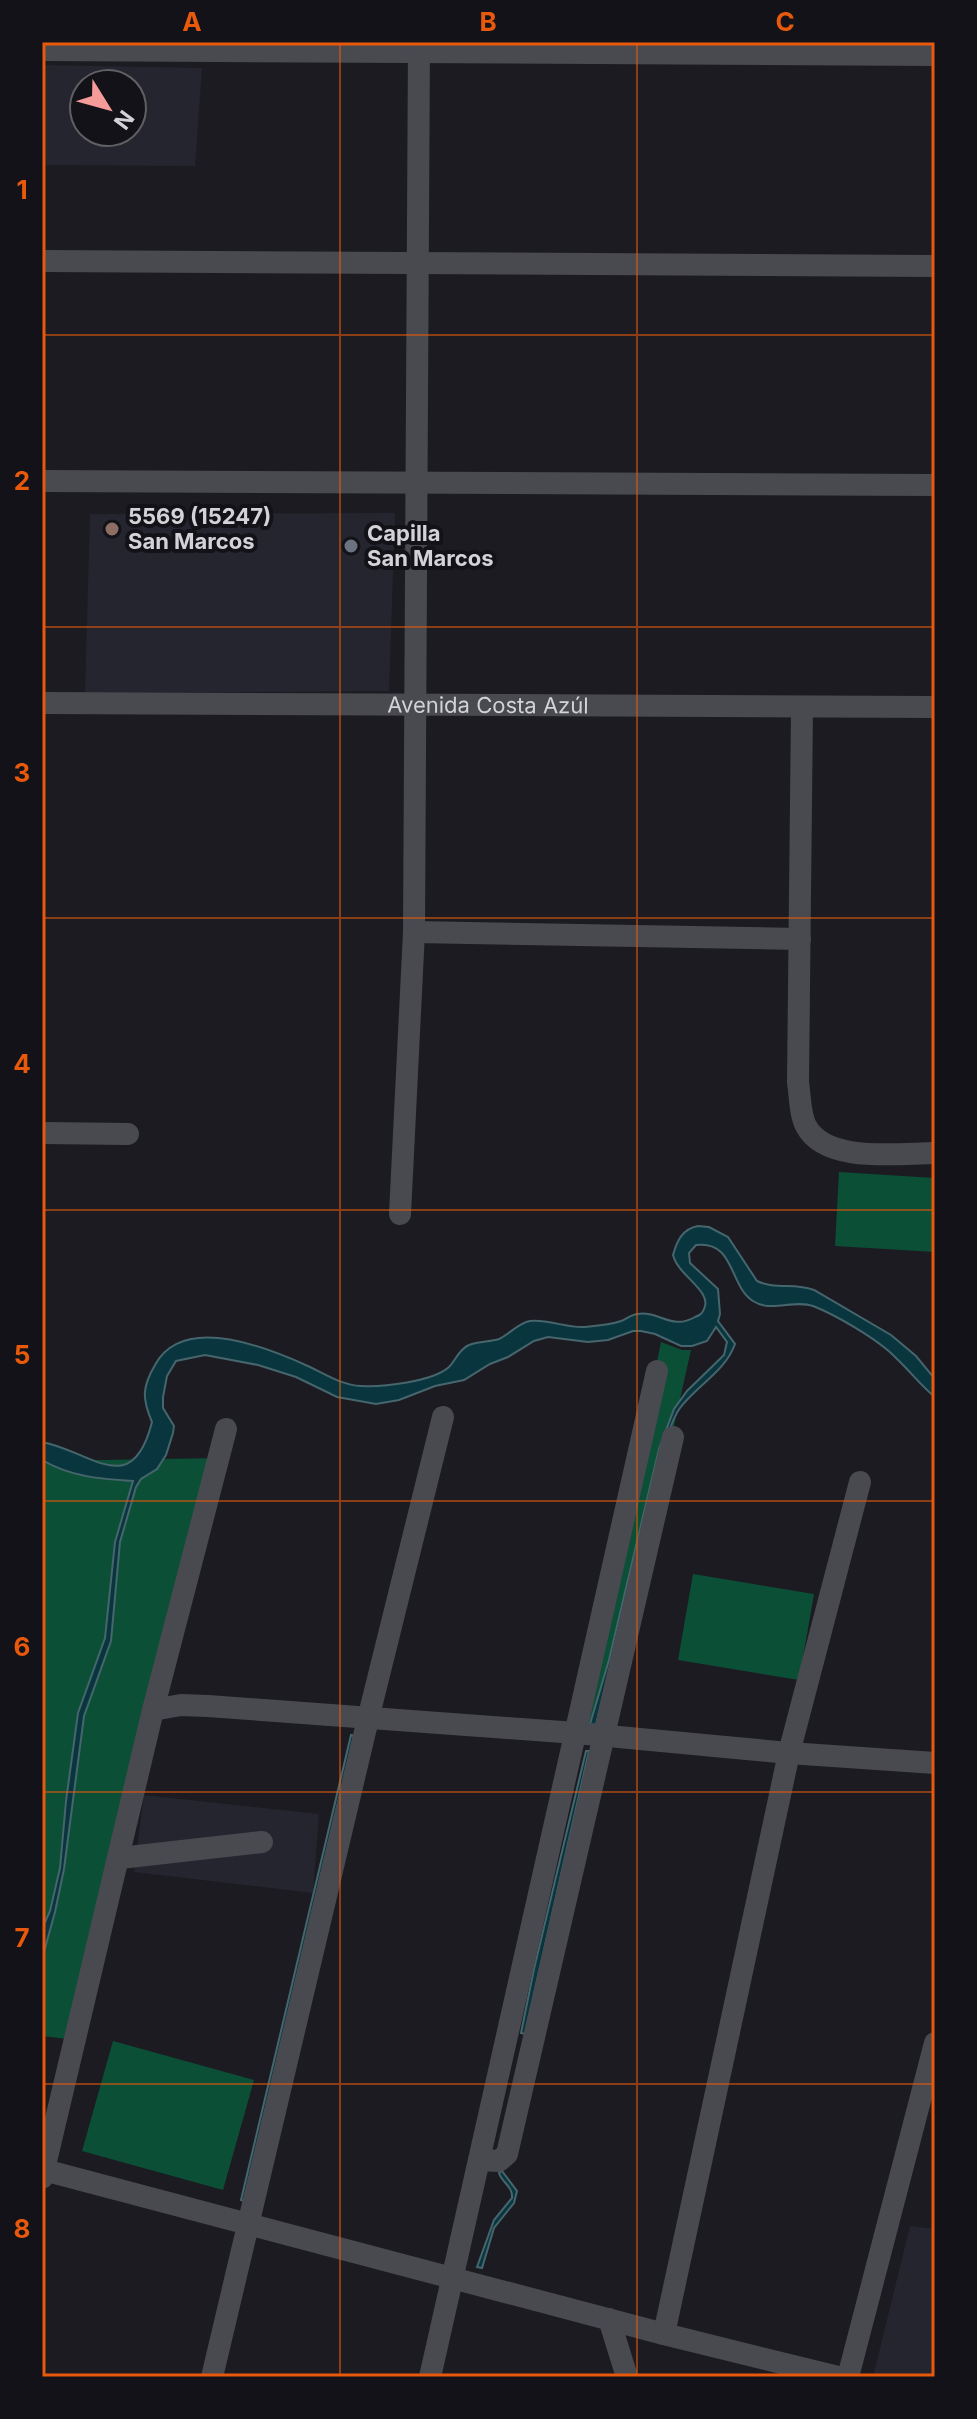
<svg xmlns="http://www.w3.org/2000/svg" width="977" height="2419" viewBox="0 0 977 2419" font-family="Inter,sans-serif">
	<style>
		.built { fill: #25252f; fill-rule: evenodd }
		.green { fill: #0c4f37 }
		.water { fill: #09363e; stroke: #46656c; stroke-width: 2 }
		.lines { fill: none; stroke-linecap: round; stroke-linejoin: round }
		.minor { stroke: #494950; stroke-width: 22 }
		.grid { fill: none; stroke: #e8590c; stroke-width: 2; stroke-opacity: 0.55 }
		.education-dot { fill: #8d6e63; stroke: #121218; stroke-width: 3 }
		.worship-dot { fill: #6b7280; stroke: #121218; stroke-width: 3 }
		.labels { text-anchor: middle; stroke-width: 8; stroke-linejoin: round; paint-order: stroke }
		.poi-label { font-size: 22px; font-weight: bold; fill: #d3d3d7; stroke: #121218; text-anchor: start }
		.street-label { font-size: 22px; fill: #d3d3d7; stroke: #121218 }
		.neatline { fill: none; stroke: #e8590c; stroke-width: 3 }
		.grid-label { font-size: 26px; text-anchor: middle; font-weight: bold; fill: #e8590c }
	</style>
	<rect width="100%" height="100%" fill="#1b1b21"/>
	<!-- built -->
	<g class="built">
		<path d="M 42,65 L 202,68 L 195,166 L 42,165 ZM 84,84 L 132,84 L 132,132 L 84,132 Z"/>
		<path d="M 395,513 L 389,691 L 85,693 L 90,514 Z"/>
		<path d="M 144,1795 L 319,1814 L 313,1893 L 134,1872 Z"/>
		<path d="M 910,2226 L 935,2229 L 935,2377 L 873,2377 Z"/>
	</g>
	<!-- green -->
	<g class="green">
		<path d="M 839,1172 L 935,1178 L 935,1252 L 835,1246 Z"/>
		<path d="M 661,1342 L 682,1350 L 691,1350 L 607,1725 L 589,1727 L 585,1719 Z"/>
		<path d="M 222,1458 L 76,2040 L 42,2036 L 42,1461 Z"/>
		<path d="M 693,1574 L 814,1594 L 799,1680 L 678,1660 Z"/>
		<path d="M 113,2041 L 254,2080 L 223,2190 L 82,2151 Z"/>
	</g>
	<!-- water -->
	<g class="water">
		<path d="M 698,1226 L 709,1227 L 728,1237 L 757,1281 C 776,1290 795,1282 814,1290 L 891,1335 L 916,1356 L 935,1379 L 935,1397 C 920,1385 910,1371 896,1358 C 879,1340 836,1315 813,1306 C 794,1299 771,1313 753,1301 C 729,1286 735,1240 696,1245 L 689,1253 L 690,1263 L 718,1289 L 720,1314 L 718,1321 L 735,1344 C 725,1372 697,1385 680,1408 C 671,1420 668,1437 662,1451 L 596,1725 L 590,1724 L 609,1660 L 659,1449 L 674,1409 L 687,1391 L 724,1355 L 727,1342 L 716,1327 L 707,1341 L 692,1346 L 681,1346 L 655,1334 L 641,1331 L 633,1331 L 608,1340 L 588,1342 L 548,1337 L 534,1341 L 508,1357 L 490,1364 L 464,1380 L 435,1386 L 399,1400 L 376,1404 L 337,1397 L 296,1377 L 258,1365 L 205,1355 L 176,1361 L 167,1376 L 163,1397 L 163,1408 L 174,1426 L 173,1433 L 166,1455 L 157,1469 L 141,1479 L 136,1487 L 120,1542 L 111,1641 L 84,1716 L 64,1869 L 55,1912 L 42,1959 L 42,1929 L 50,1911 L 60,1868 L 66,1801 L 78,1713 L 105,1638 L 115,1542 L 133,1481 C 101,1479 71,1477 42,1460 L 42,1442 C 91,1451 132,1501 152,1422 C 142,1399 142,1387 155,1365 C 183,1313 269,1348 310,1367 C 327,1375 342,1385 361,1386 C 383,1387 432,1382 449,1367 C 456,1360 459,1349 469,1345 C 479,1341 490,1342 499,1339 C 510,1334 518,1323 530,1321 C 548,1319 566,1328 584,1327 C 595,1326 610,1325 621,1321 C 626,1319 631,1315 637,1314 C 659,1310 671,1331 695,1317 C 700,1315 702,1314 704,1309 C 713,1291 678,1276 673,1255 C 677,1241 682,1229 698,1226 Z"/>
		<path d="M 351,1735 L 354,1736 L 244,2201 L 241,2200 Z"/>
		<path d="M 586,1751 L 589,1751 L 525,2034 L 521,2033 L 534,1969 Z"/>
		<path d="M 502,2171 L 517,2191 L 514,2203 L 494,2228 L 482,2268 L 477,2267 L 494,2220 L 512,2198 C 513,2186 502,2183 499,2173 Z"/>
	</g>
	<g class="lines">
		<!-- minor -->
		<g class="minor">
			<path d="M 42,50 L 935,55"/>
			<path d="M 42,261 L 935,266"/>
			<path d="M 42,481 L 935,485"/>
			<path id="s1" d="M 42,703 L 935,707"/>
			<path d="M 802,708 L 798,1082 C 800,1095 800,1115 806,1126 C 826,1164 899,1153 935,1153"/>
			<path d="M 414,932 L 800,939"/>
			<path d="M 42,1133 L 128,1134"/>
			<path d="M 400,1214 L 414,932 L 419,42"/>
			<path d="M 153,1710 L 181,1705 L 208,1706 L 576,1733 L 789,1753 L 935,1763"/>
			<path d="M 120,1858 L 262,1842"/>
			<path d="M 479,2160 L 499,2161 L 507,2154 L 673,1437"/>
			<path d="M 44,2170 L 664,2334 L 838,2377"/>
			<path d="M 42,2178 L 153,1710 L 226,1429"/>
			<path d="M 609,2319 L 627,2377"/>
			<path d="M 664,2334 L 789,1753 L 860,1482"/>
			<path d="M 212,2377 L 368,1719 L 443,1417"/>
			<path d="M 430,2377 L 657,1371"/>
			<path d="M 848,2377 L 935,2043"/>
		</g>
	</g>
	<!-- grid -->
	<path class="grid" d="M 340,42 L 340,2377M 637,42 L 637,2377M 42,335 L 935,335M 42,627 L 935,627M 42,918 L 935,918M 42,1210 L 935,1210M 42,1501 L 935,1501M 42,1792 L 935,1792M 42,2084 L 935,2084"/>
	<!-- markers -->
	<circle class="education-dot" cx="112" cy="529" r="8"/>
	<circle class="worship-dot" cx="351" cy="546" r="8"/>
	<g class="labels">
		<!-- poi labels -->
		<g class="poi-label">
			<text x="128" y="524">5569 (15247)<tspan x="128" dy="25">San Marcos</tspan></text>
			<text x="367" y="541">Capilla<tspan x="367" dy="25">San Marcos</tspan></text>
		</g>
		<!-- street labels -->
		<g class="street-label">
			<text dy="8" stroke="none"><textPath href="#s1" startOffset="446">Avenida Costa Azúl</textPath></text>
		</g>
	</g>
	<!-- border -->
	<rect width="977" height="2419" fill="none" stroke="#121218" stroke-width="88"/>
	<!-- north arrow -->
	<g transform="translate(108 108) rotate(127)"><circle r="38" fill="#121218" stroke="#5f5f64" stroke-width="2"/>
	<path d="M0-6L14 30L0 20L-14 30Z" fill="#f59b9a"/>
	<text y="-12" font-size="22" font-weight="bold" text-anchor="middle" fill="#d3d3d7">N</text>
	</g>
	<rect x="44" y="44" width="889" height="2331" class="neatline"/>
	<g class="grid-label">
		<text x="192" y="31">A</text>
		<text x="488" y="31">B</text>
		<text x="785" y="31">C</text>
		<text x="22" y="199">1</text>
		<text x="22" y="490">2</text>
		<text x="22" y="782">3</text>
		<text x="22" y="1073">4</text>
		<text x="22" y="1364">5</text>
		<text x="22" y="1656">6</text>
		<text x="22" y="1947">7</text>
		<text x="22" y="2238">8</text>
	</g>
</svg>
